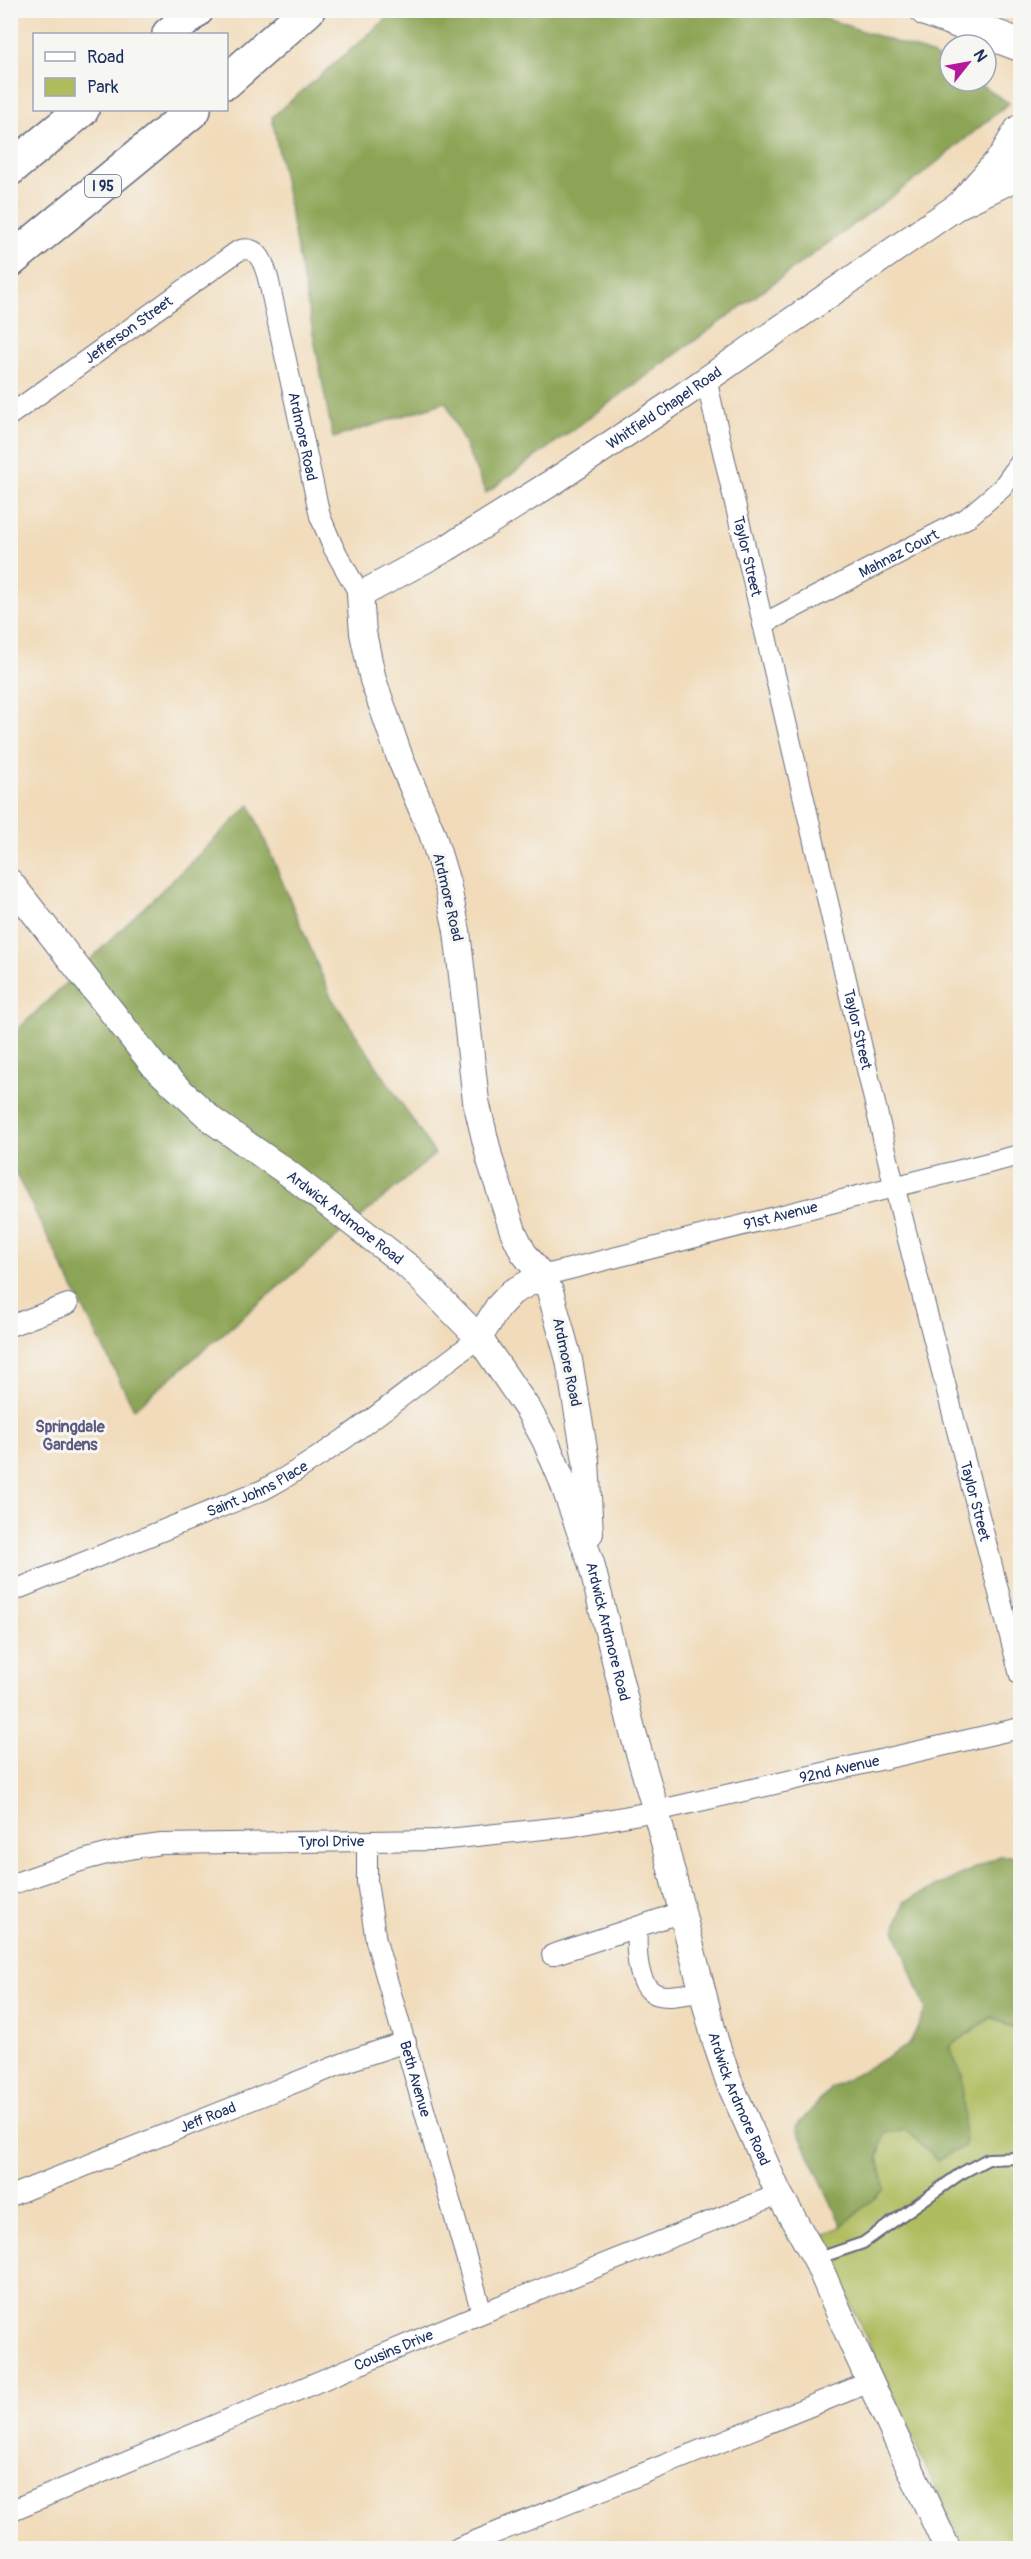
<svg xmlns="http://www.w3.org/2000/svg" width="1031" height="2559" viewBox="0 0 1031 2559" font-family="Pangolin,sans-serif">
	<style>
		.green { fill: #b0bc5e; stroke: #66765e; stroke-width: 1.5 }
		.forest { fill: #8ca455; stroke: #546a5a; stroke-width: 1.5 }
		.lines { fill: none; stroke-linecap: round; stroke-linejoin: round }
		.service-casing { stroke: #666b7e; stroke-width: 14 }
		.minor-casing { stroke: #666b7e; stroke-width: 22 }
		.tertiary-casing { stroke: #666b7e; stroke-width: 28 }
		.primary-casing { stroke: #666b7e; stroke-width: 34 }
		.motorway-casing { stroke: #666b7e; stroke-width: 36 }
		.service { stroke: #fff; stroke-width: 10 }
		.minor { stroke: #fff; stroke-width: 20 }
		.tertiary { stroke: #fff; stroke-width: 26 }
		.primary { stroke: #fff; stroke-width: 32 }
		.motorway { stroke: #fff; stroke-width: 33 }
		.labels { text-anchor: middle; stroke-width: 6; stroke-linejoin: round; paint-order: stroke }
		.shield { fill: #f6f6f2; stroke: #5d6b8a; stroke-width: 1.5 }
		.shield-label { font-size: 14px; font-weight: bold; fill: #1b2f5e }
		.street-label { font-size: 15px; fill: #1b2f5e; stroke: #f6f6f2 }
		.neighbourhood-label { font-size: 16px; font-weight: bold; fill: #5f5a81; stroke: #f6f6f2 }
	</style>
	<rect width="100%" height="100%" fill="#f6f6f2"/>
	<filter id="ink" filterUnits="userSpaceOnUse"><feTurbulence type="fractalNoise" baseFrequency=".0167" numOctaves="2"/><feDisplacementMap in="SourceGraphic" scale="12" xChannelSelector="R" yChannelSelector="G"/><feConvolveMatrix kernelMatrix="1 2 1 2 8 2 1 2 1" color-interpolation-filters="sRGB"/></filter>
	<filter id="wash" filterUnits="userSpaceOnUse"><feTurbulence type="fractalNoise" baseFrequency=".008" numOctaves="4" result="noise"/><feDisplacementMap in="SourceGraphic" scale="24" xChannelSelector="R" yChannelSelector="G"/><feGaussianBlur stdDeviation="1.35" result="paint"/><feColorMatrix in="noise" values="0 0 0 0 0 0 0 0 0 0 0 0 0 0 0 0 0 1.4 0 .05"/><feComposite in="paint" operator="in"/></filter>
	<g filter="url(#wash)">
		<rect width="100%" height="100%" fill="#f1dbba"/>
		<!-- green -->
		<path class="green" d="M 992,2017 L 1020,2032 L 1020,2548 L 963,2548 L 821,2238 L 842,2226 L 884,2189 L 878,2158 L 883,2133 L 906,2130 L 937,2160 L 962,2076 L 949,2047 Z"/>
		<!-- forest -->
		<g class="forest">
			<path d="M 397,10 L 803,11 L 931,54 L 950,66 L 950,81 L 974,81 L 1009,103 L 920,176 L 486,493 L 446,402 L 333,438 L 272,117 Z"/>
			<path d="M 250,805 L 331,997 L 435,1154 L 134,1409 L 11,1164 L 11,1036 Z"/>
			<path d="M 1000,1856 L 1020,1856 L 1020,2032 L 992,2017 L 949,2047 L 962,2076 L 965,2146 L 937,2160 L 906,2130 L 884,2133 L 878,2158 L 885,2189 L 842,2226 L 796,2127 L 831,2088 L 909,2045 L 926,2009 L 895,1930 L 904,1902 Z"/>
		</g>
	</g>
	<g filter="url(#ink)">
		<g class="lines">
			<defs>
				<path id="service" d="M 816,2259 L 863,2243 L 960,2174 L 988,2159 L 1020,2158"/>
				<g id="minor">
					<path id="s1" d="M 706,379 L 894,1185 L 1020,1675"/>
					<path id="s2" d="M 10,415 L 238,251 C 259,243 265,266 269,282 L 320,516 L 333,547 L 360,595"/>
					<path id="s3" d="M 763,624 L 967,518 L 1002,488 L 1020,463"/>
					<path id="s4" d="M 542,1276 L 1020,1155"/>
					<path d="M 10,1326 L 68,1304"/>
					<path id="s5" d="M 10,1592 L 263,1490 C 341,1448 408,1390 479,1338"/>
					<path id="s6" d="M 367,1842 L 367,1882 L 376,1941 L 482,2313"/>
					<path id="s7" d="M 10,1885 C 64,1866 104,1851 161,1844 L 438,1840 L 573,1826 L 656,1811 L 1020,1728"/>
					<path d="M 637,1927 C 636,1946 635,1989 659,1995 C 669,1998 691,1993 702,1992"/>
					<path d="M 552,1955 L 682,1912"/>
					<path id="s8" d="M 10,2196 L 354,2059 L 406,2042"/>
					<path id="s9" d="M 10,2511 L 482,2313 L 779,2194"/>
					<path d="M 458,2548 L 870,2382"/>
				</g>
				<g id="tertiary">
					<path d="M 963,200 L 1001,157 L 1020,144"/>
					<path id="s10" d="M 10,882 L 155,1067 L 213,1121 L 288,1173 L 410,1268 L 479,1338 L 529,1411 L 545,1440 L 562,1480 L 591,1563 L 632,1729 L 656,1811 L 715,2040 L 729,2082 L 779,2194 L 816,2259 L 853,2345 L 947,2548"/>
					<path d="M 479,1338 L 498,1307 L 512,1292 L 542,1276"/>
					<path id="s11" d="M 590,1533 L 586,1461 L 569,1360 L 550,1291 L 542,1276 L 523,1252 L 513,1231 L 490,1160 L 476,1101 L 457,931 L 447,883 L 432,833 L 400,758 L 373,680 L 363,633 L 360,595 L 447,548 L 556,480 L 671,404 L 959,205 L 1020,176"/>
				</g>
				<g id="primary">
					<path d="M 926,10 L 1020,45"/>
					<path d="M 1007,153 L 1020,131"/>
					<path d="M 1020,177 L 1020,176"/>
				</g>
				<g id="motorway">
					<path d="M 169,34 L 197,10"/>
					<path d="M 226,82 L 308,10"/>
					<path d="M 10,169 L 82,110"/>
					<path d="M 10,261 L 194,110"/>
				</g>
			</defs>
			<!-- service casing -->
			<use href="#service" class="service-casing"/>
			<!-- minor casing -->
			<use href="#minor" class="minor-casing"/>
			<!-- tertiary casing -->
			<use href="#tertiary" class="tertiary-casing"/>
			<!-- primary casing -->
			<use href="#primary" class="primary-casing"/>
			<!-- motorway casing -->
			<use href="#motorway" class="motorway-casing"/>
			<!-- service -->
			<use href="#service" class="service"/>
			<!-- minor -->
			<use href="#minor" class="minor"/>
			<!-- tertiary -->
			<use href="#tertiary" class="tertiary"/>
			<!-- primary -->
			<use href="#primary" class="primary"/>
			<!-- motorway -->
			<use href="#motorway" class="motorway"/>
		</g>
	</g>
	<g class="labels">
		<!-- shield labels -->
		<rect class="shield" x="85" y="175" width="36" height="22" rx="4.5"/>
		<g class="shield-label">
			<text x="103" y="191">I 95</text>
		</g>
		<!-- street labels -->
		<g class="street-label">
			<text dy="5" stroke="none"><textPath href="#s2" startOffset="146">Jefferson Street</textPath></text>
			<text dy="5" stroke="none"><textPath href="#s11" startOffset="1332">Whitfield Chapel Road</textPath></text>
			<text dy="5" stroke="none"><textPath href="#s2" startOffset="490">Ardmore Road</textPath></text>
			<text dy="5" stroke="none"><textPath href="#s3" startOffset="153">Mahnaz Court</textPath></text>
			<text dy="5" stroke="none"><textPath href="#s1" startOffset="182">Taylor Street</textPath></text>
			<text transform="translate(448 897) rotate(77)" y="5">Ardmore Road</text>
			<text dy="5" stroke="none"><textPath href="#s1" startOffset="668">Taylor Street</textPath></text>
			<text dy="5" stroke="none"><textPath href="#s4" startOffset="246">91st Avenue</textPath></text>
			<text dy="5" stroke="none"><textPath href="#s10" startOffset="478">Ardwick Ardmore Road</textPath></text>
			<text transform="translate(567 1362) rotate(78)" y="5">Ardmore Road</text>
			<text dy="5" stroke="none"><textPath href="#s5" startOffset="268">Saint Johns Place</textPath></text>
			<text dy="5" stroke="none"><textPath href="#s1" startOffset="1154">Taylor Street</textPath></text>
			<text dy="5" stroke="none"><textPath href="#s10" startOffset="982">Ardwick Ardmore Road</textPath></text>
			<text dy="5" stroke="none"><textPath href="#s7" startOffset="842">92nd Avenue</textPath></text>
			<text dy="5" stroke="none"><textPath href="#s7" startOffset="327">Tyrol Drive</textPath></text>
			<text dy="5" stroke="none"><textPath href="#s6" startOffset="243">Beth Avenue</textPath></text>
			<text dy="5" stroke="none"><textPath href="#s10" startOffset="1468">Ardwick Ardmore Road</textPath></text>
			<text dy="5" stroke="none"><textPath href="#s8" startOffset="213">Jeff Road</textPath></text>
			<text dy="5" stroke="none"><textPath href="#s9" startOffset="416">Cousins Drive</textPath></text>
		</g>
		<!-- neighbourhood labels -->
		<g class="neighbourhood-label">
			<text x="70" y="1432">Springdale<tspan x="70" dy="18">Gardens</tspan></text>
		</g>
	</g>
	<!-- margin -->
	<rect width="1031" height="2559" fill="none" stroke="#f6f6f2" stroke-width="36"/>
	<!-- legend -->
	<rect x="33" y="33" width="195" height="78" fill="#f6f6f2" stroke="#9ea6b7" stroke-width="1.5"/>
	<rect x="45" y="52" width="30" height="9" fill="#ffffff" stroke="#9ea6b7" stroke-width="1.5"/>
	<text x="87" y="63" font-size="18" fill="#1b2f5e">Road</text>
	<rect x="45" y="78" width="30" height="18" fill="#b0bc5e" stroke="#9ea6b7" stroke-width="1.5"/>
	<text x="87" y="93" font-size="18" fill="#1b2f5e">Park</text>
	<!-- north arrow -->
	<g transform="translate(968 63) rotate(59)"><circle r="28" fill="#f6f6f2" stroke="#9ea6b7" stroke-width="1.5"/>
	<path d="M0-4.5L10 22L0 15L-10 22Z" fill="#b5179e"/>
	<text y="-9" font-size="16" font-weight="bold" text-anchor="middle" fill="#1b2f5e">N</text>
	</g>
</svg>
